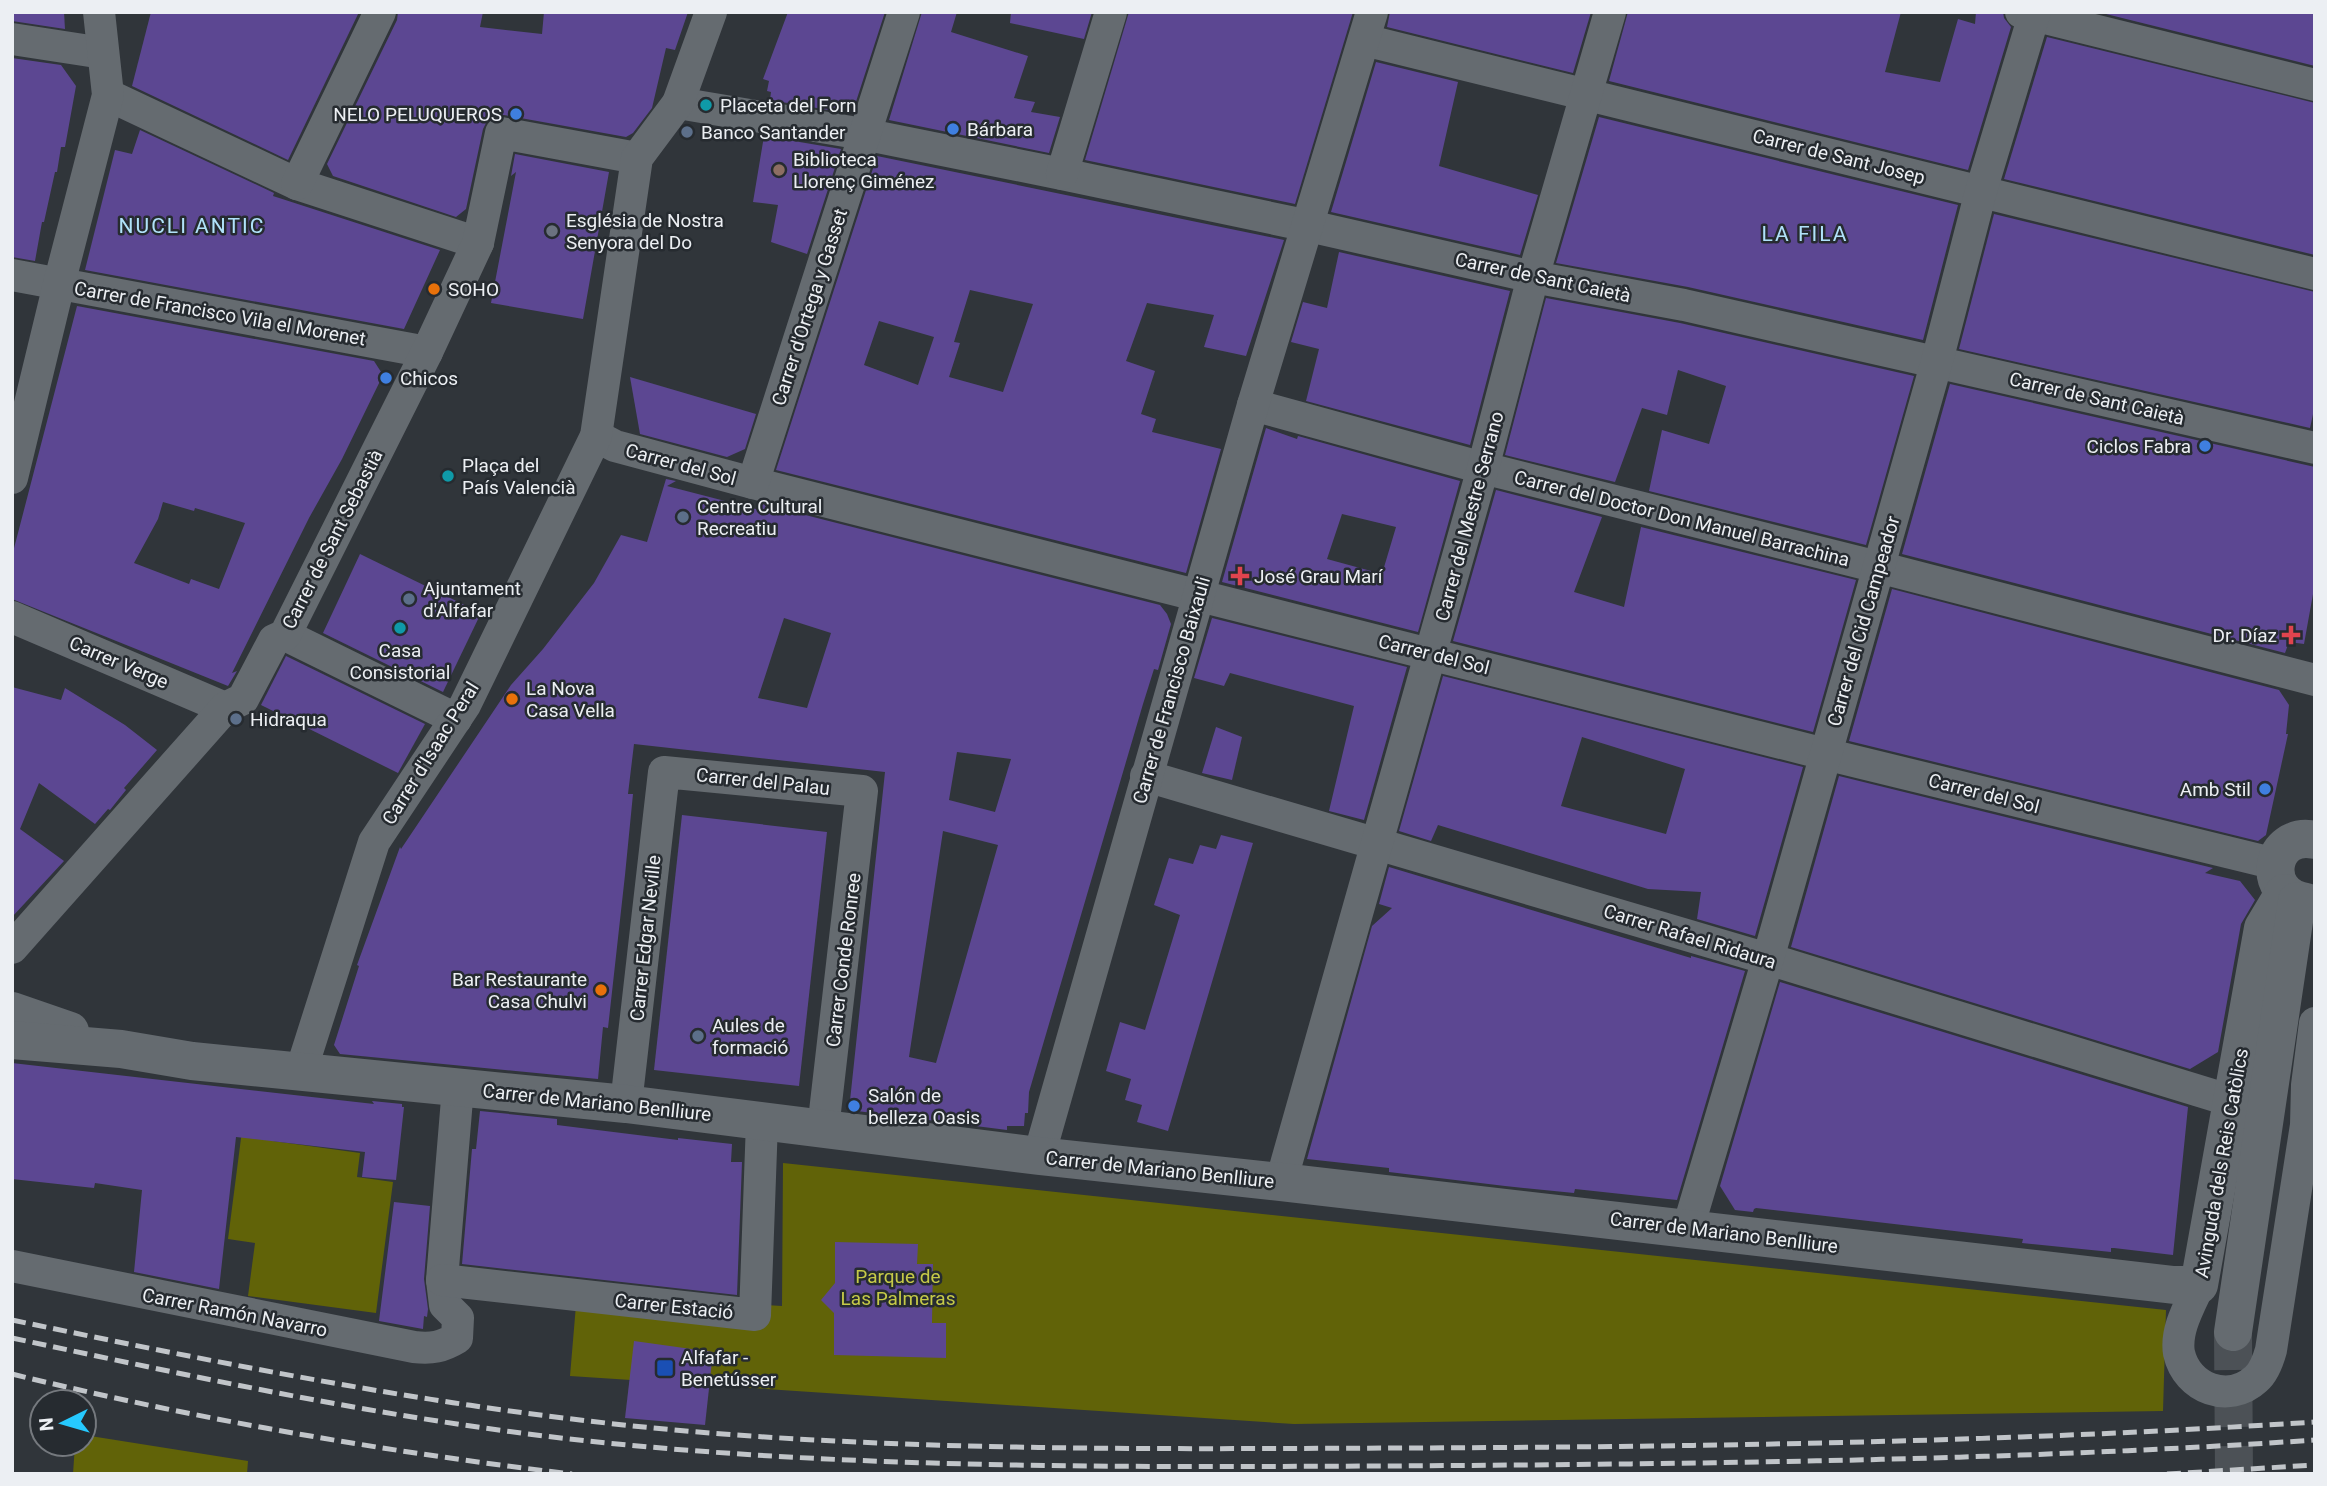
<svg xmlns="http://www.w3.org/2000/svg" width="2327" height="1486" viewBox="0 0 2327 1486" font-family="Roboto,sans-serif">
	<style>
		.green { fill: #616308 }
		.building { fill: #5c4792; fill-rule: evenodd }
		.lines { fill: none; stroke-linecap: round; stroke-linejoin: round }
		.secondary-tunnel { stroke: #4c5156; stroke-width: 38; stroke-dasharray: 38 19; stroke-linecap: butt }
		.street { stroke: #656b70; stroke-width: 32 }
		.secondary { stroke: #656b70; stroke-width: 38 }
		.rail { stroke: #c1c5c9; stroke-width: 5; stroke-dasharray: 14 7; stroke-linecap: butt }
		.culture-dot { fill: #0f9aa8; stroke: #262b30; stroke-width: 2.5 }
		.shop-dot { fill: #3f7fe0; stroke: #262b30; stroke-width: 2.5 }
		.service-dot { fill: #5c6f8a; stroke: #262b30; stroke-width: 2.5 }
		.education-dot { fill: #8d6e63; stroke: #262b30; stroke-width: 2.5 }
		.worship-dot { fill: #6b7280; stroke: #262b30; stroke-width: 2.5 }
		.food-dot { fill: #e8710a; stroke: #262b30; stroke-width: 2.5 }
		.health-dot { fill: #e0444e; stroke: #262b30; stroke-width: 2.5 }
		.transit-dot { fill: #1a4fb4; stroke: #262b30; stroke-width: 2.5 }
		.labels { text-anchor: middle; stroke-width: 5; stroke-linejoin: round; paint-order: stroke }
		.poi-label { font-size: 19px; fill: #eceff3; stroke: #262b30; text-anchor: start }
		.street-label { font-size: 19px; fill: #eceff3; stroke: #262b30 }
		.park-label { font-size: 19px; fill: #c6ca48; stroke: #262b30 }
		.neighbourhood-label { font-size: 21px; letter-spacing: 2px; fill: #b0e2f9; stroke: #262b30 }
	</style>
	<rect width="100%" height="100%" fill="#30353a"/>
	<!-- green -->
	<g class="green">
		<path d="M 244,1115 L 273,1141 L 360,1153 L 357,1177 L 393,1182 L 376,1313 L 248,1296 L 255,1243 L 228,1239 Z"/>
		<path d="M 783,1163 L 2166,1310 L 2163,1411 L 1294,1424 L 570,1376 L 577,1293 L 782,1306 Z"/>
		<path d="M 84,1435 L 248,1461 L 247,1474 L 73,1474 L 75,1444 L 84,1444 Z"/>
	</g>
	<!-- building -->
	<g class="building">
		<path d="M 12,12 L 64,12 L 65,29 L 12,21 Z"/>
		<path d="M 151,12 L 359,12 L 288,160 L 132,86 Z"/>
		<path d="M 398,12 L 483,12 L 480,27 L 542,34 L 544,12 L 688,12 L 675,50 L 666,48 L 652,108 L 633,133 L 626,137 L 504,115 L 494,116 L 487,121 L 483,129 L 466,209 L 456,217 L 333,176 L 327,164 L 397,20 Z"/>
		<path d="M 788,12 L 885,12 L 852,114 L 770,100 L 771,92 L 767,91 L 769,81 L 763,79 Z"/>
		<path d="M 922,12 L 957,12 L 951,32 L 1028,56 L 1014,98 L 1035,102 L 1031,112 L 1060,117 L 1049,153 L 889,120 Z"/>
		<path d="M 1011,12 L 1092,12 L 1084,39 L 1010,23 Z"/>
		<path d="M 1129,12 L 1353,12 L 1295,204 L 1085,160 Z"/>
		<path d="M 1390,12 L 1591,12 L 1573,73 L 1387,27 Z"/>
		<path d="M 1628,12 L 1901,12 L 1885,72 L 1940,82 L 1958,19 L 1975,24 L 1976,12 L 2003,12 L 2004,18 L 2011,27 L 1968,170 L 1609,81 Z"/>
		<path d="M 2098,12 L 2315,12 L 2315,66 Z"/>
		<path d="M 2047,37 L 2315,103 L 2315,255 L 2004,179 Z"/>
		<path d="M 12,58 L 61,65 L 76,86 L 65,147 L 61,147 L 57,172 L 55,172 L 44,222 L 42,222 L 35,261 L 12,257 Z"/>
		<path d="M 1376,62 L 1458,82 L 1439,166 L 1538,195 L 1520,255 L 1331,212 Z"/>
		<path d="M 1599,117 L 1958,205 L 1923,340 L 1688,287 L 1556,263 Z"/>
		<path d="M 140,130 L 274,193 L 273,196 L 440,250 L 404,329 L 85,270 L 115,150 L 132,154 Z"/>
		<path d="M 764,136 L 841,149 L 807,254 L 771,242 L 778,205 L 753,202 Z"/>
		<path d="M 515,154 L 609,172 L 583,319 L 491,303 L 516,172 L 511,176 Z"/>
		<path d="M 877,156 L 1284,240 L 1246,356 L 1204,347 L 1214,315 L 1147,303 L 1126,361 L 1155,371 L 1141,414 L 1156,419 L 1152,432 L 1221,449 L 1186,573 L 776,470 ZM 970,290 L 1033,304 L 1003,392 L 949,377 L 960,343 L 954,342 ZM 879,321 L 934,337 L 918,385 L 864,365 Z"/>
		<path d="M 1994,214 L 2315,292 L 2315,405 L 2310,428 L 1959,349 Z"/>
		<path d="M 1339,252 L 1510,291 L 1470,445 L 1306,401 L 1319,349 L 1291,342 L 1303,302 L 1327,308 Z"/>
		<path d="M 1546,298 L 1680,323 L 1914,376 L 1866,545 L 1649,491 L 1662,430 L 1709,444 L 1726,386 L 1678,370 L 1667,415 L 1642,408 L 1615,482 L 1505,455 Z"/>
		<path d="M 77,306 L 374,361 L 383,375 L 342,459 L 309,518 L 232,673 L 237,671 L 228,686 L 12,599 L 12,556 ZM 163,502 L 194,511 L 195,508 L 245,523 L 219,589 L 191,579 L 189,584 L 134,563 L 158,519 Z"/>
		<path d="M 630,377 L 756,414 L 745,449 L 727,457 L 640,434 Z"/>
		<path d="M 1950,384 L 2315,467 L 2315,583 L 2304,644 L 2289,642 L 2285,653 L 1902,554 Z"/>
		<path d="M 1266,428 L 1297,439 L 1298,436 L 1460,481 L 1418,632 L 1222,582 ZM 1342,514 L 1396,527 L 1382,574 L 1327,559 Z"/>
		<path d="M 666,479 L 676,481 L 667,486 L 756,509 L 758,503 L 1160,605 L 1167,614 L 1171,624 L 1158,670 L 1154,669 L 1143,704 L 1029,1092 L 1028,1113 L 1025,1113 L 1024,1126 L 1007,1126 L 1007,1130 L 849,1110 L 885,772 L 634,744 L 628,794 L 633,794 L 625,875 L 608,1028 L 603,1027 L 598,1079 L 340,1054 L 334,1045 L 359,966 L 357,965 L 400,847 L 401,849 L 511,685 L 543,649 L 594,583 L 621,535 L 647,542 ZM 784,618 L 831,633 L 807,708 L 758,698 ZM 957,752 L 1011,759 L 995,812 L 949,800 ZM 943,831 L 998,845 L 936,1063 L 909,1057 Z"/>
		<path d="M 1496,490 L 1602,517 L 1574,592 L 1624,607 L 1641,527 L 1856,580 L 1813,732 L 1453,641 Z"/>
		<path d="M 360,554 L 481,613 L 443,692 L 323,633 Z"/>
		<path d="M 1892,589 L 2279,690 L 2289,705 L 2286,734 L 2288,734 L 2266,835 L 2258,841 L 1849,741 Z"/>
		<path d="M 1212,618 L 1407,667 L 1364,820 L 1329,811 L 1354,706 L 1230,673 L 1224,686 L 1194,678 Z"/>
		<path d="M 286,656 L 425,724 L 398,773 L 261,705 Z"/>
		<path d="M 1443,676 L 1803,767 L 1755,936 L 1697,919 L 1701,892 L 1648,889 L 1438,825 L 1431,841 L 1399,831 ZM 1582,737 L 1685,769 L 1666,834 L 1561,806 Z"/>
		<path d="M 12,687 L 61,700 L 65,688 L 125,725 L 157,750 L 124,788 L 126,790 L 110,810 L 108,809 L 95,824 L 39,783 L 20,829 L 64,861 L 12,917 Z"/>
		<path d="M 1216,727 L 1242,737 L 1232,780 L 1202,773 Z"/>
		<path d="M 1839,776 L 2213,868 L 2205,873 L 2240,881 L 2255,900 L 2241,924 L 2218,1052 L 2190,1069 L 1791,947 Z"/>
		<path d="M 682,815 L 827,832 L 799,1086 L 654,1070 Z"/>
		<path d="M 1221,835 L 1253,843 L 1168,1131 L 1137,1122 L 1142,1105 L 1125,1100 L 1131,1079 L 1106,1071 L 1120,1022 L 1145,1030 L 1180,915 L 1154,905 L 1169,858 L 1193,864 L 1200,845 L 1216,849 Z"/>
		<path d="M 1389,867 L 1691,958 L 1691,956 L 1745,971 L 1677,1200 L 1575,1189 L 1574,1193 L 1505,1186 L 1389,1172 L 1389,1168 L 1307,1159 L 1372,926 L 1392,908 L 1379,904 Z"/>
		<path d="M 1780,982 L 2188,1107 L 2173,1255 L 2114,1248 L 2111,1248 L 2111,1252 L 2022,1243 L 2023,1239 L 1756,1208 L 1754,1209 L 1753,1212 L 1735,1210 L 1720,1186 Z"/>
		<path d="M 12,1063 L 374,1104 L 372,1101 L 402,1104 L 402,1107 L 404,1107 L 396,1180 L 362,1177 L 365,1152 L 236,1137 L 219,1289 L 134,1272 L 142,1190 L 95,1183 L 94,1188 L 12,1179 Z"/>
		<path d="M 480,1111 L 557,1119 L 557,1125 L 678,1140 L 678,1138 L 732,1144 L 731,1162 L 742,1162 L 737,1295 L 462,1264 L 472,1149 L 476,1149 Z"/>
		<path d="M 394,1202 L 430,1206 L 424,1279 L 428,1309 L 427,1317 L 424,1316 L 423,1329 L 379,1321 Z"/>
		<path d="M 835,1242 L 918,1244 L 917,1264 L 933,1264 L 932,1323 L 946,1323 L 946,1358 L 834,1355 L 834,1313 L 821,1300 L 835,1283 Z"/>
		<path d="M 634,1341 L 713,1352 L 705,1425 L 625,1418 Z"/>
	</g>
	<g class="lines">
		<!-- secondary-tunnel -->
		<path class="secondary-tunnel" d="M 2233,1332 L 2234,1474"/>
		<!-- street -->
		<g class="street">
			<path d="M 2021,12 L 2315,85"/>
			<path d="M 12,39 L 103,53"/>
			<path d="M 1364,40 L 2315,274"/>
			<path d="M 108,95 L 297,184 L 478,243"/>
			<path d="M 678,103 L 863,134 L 1062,174 L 1309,226 L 1533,277 L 1684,305 L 2315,448"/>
			<path d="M 1062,174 L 1111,12"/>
			<path d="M 297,184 L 380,12"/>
			<path d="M 12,275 L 427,352"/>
			<path d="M 1253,405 L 1483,468 L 1878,567 L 2315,680"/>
			<path d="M 596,436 L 615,446 L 753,483 L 1825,754 L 2276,864"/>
			<path d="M 12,478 L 59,284 L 108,95 L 99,12"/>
			<path d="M 753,483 L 904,12"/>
			<path d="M 12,617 L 225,708"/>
			<path d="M 285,635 L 456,719"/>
			<path d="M 1146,776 L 1768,959 L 2232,1101"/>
			<path d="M 12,948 L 225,708 L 243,699 L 274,640 L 285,635 L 427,352 L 478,243 L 501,133 L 637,158"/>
			<path d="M 301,1071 L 374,842 L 465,705 L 596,436 L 637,158 L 678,103 L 711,12"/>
			<path d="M 626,1104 L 664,772 L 862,791 L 823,1129"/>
			<path d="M 1039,1156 L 1253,405 L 1372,12"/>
			<path d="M 1281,1182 L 1483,468 L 1533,277 L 1610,12"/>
			<path d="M 1688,1228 L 1768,959 L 1937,361 L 1981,191 L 2035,12"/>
			<path d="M 12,1266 L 414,1347 C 432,1349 442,1347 457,1338 L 458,1318 L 445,1305 L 442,1280 L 458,1087"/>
			<path d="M 442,1280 L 755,1315 L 762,1122"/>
			<path d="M 2199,1285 C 2190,1305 2175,1330 2179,1353 C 2187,1389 2229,1404 2256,1379 C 2264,1372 2268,1361 2271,1350 L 2306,1125 L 2307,1085 L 2315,1023"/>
		</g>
		<!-- secondary -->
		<g class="secondary">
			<path d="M 2306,902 C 2258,894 2271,830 2315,840"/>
			<path d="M 12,1011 L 70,1031"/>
			<path d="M 12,1040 L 121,1049 L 192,1061 L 626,1104 L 1039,1156 L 1281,1182 L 2174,1285 L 2199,1285 L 2263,928 L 2284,893"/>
			<path d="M 2233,1332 L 2297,901"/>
		</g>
		<!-- rail -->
		<g class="rail">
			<path d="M 12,1320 C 247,1369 483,1416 723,1434 C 947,1451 1173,1449 1397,1448 C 1703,1447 2009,1442 2315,1422"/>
			<path d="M 12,1338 C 209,1380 407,1423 607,1443 C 866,1469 1126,1467 1385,1466 C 1695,1464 2005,1461 2315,1440"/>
			<path d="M 12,1374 C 195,1419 386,1452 572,1474"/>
			<path d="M 2167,1474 L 2315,1465"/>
		</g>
	</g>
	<!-- markers -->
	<g class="culture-dot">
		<circle cx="706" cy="105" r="7"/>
		<circle cx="448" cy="476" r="7"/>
		<circle cx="400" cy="628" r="7"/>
	</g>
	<g class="shop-dot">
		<circle cx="516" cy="114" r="7"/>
		<circle cx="953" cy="129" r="7"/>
		<circle cx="386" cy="378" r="7"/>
		<circle cx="2205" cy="446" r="7"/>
		<circle cx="2265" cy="789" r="7"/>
		<circle cx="854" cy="1106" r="7"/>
	</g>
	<g class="service-dot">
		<circle cx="687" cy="132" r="7"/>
		<circle cx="683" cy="517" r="7"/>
		<circle cx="409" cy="599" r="7"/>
		<circle cx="236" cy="719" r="7"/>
		<circle cx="698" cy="1036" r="7"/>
	</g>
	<circle class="education-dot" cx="779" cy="170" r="7"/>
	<circle class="worship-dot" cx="552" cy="231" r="7"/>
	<g class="food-dot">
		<circle cx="434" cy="289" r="7"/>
		<circle cx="512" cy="699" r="7"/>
		<circle cx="601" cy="990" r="7"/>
	</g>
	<g class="health-dot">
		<path d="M1236.5 565.5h7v7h7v7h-7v7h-7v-7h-7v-7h7z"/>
		<path d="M2287.5 624.5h7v7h7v7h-7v7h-7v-7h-7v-7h7z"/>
	</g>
	<rect class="transit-dot" x="656" y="1359" width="18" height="18" rx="3.5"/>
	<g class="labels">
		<!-- poi labels -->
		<g class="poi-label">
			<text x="720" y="112">Placeta del Forn</text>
			<text x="502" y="121" text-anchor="end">NELO PELUQUEROS</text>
			<text x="967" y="136">Bárbara</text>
			<text x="701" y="139">Banco Santander</text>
			<text x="793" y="166">Biblioteca<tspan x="793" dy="22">Llorenç Giménez</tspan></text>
			<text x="566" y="227">Església de Nostra<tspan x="566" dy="22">Senyora del Do</tspan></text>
			<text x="448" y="296">SOHO</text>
			<text x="400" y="385">Chicos</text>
			<text x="2191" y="453" text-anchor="end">Ciclos Fabra</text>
			<text x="462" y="472">Plaça del<tspan x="462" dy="22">País Valencià</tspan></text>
			<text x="697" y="513">Centre Cultural<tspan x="697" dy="22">Recreatiu</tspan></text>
			<text x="1254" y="583">José Grau Marí</text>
			<text x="423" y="595">Ajuntament<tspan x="423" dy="22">d'Alfafar</tspan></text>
			<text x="2277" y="642" text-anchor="end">Dr. Díaz</text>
			<text x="400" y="657" text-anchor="middle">Casa<tspan x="400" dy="22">Consistorial</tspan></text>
			<text x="526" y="695">La Nova<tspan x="526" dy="22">Casa Vella</tspan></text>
			<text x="250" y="726">Hidraqua</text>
			<text x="2251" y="796" text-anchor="end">Amb Stil</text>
			<text x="587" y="986" text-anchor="end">Bar Restaurante<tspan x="587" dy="22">Casa Chulvi</tspan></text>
			<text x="712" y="1032">Aules de<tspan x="712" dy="22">formació</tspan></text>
			<text x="868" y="1102">Salón de<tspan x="868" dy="22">belleza Oasis</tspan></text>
			<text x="681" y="1364">Alfafar -<tspan x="681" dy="22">Benetússer</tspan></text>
		</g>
		<!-- street labels -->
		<g class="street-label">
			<text transform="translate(1839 156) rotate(14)" y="7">Carrer de Sant Josep</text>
			<text transform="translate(1543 277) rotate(12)" y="7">Carrer de Sant Caietà</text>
			<text transform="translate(809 307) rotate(-72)" y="7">Carrer d'Ortega y Gasset</text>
			<text transform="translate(220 313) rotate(10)" y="7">Carrer de Francisco Vila el Morenet</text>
			<text transform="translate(2097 398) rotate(13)" y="7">Carrer de Sant Caietà</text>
			<text transform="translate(681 464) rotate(15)" y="7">Carrer del Sol</text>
			<text transform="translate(1469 516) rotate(-75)" y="7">Carrer del Mestre Serrano</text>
			<text transform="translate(1682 518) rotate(14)" y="7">Carrer del Doctor Don Manuel Barrachina</text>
			<text transform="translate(332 539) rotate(-63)" y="7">Carrer de Sant Sebastià</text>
			<text transform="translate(1863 621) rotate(-74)" y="7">Carrer del Cid Campeador</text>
			<text transform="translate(1434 654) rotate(14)" y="7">Carrer del Sol</text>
			<text transform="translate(119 662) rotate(23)" y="7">Carrer Verge</text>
			<text transform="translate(1171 690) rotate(-74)" y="7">Carrer de Francisco Baixauli</text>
			<text transform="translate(430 753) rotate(-58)" y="7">Carrer d'Isaac Peral</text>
			<text transform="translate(763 781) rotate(6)" y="7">Carrer del Palau</text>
			<text transform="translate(1984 793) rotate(14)" y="7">Carrer del Sol</text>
			<text transform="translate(1690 936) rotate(17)" y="7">Carrer Rafael Ridaura</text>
			<text transform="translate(645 938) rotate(-84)" y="7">Carrer Edgar Neville</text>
			<text transform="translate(843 960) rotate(-83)" y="7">Carrer Conde Ronree</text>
			<text transform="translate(597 1102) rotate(6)" y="7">Carrer de Mariano Benlliure</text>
			<text transform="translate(2221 1163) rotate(-80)" y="7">Avinguda dels Reis Catòlics</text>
			<text transform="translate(1160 1169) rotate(6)" y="7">Carrer de Mariano Benlliure</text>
			<text transform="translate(1724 1232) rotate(7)" y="7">Carrer de Mariano Benlliure</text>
			<text transform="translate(674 1306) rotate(6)" y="7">Carrer Estació</text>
			<text transform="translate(235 1312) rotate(11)" y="7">Carrer Ramón Navarro</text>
		</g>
		<!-- park labels -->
		<g class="park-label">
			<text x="898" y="1283">Parque de<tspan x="898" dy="22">Las Palmeras</tspan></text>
		</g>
		<!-- neighbourhood labels -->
		<g class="neighbourhood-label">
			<text x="192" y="233">NUCLI ANTIC</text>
			<text x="1805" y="241">LA FILA</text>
		</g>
	</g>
	<!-- border -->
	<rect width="2327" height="1486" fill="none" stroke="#eceff3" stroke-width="28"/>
	<!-- north arrow -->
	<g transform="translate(63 1423) rotate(265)"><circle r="33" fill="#262b30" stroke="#75797e" stroke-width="2"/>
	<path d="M0-5L12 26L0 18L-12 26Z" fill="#26c9fe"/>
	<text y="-10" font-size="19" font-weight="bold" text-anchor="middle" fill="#eceff3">N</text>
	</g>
</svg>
